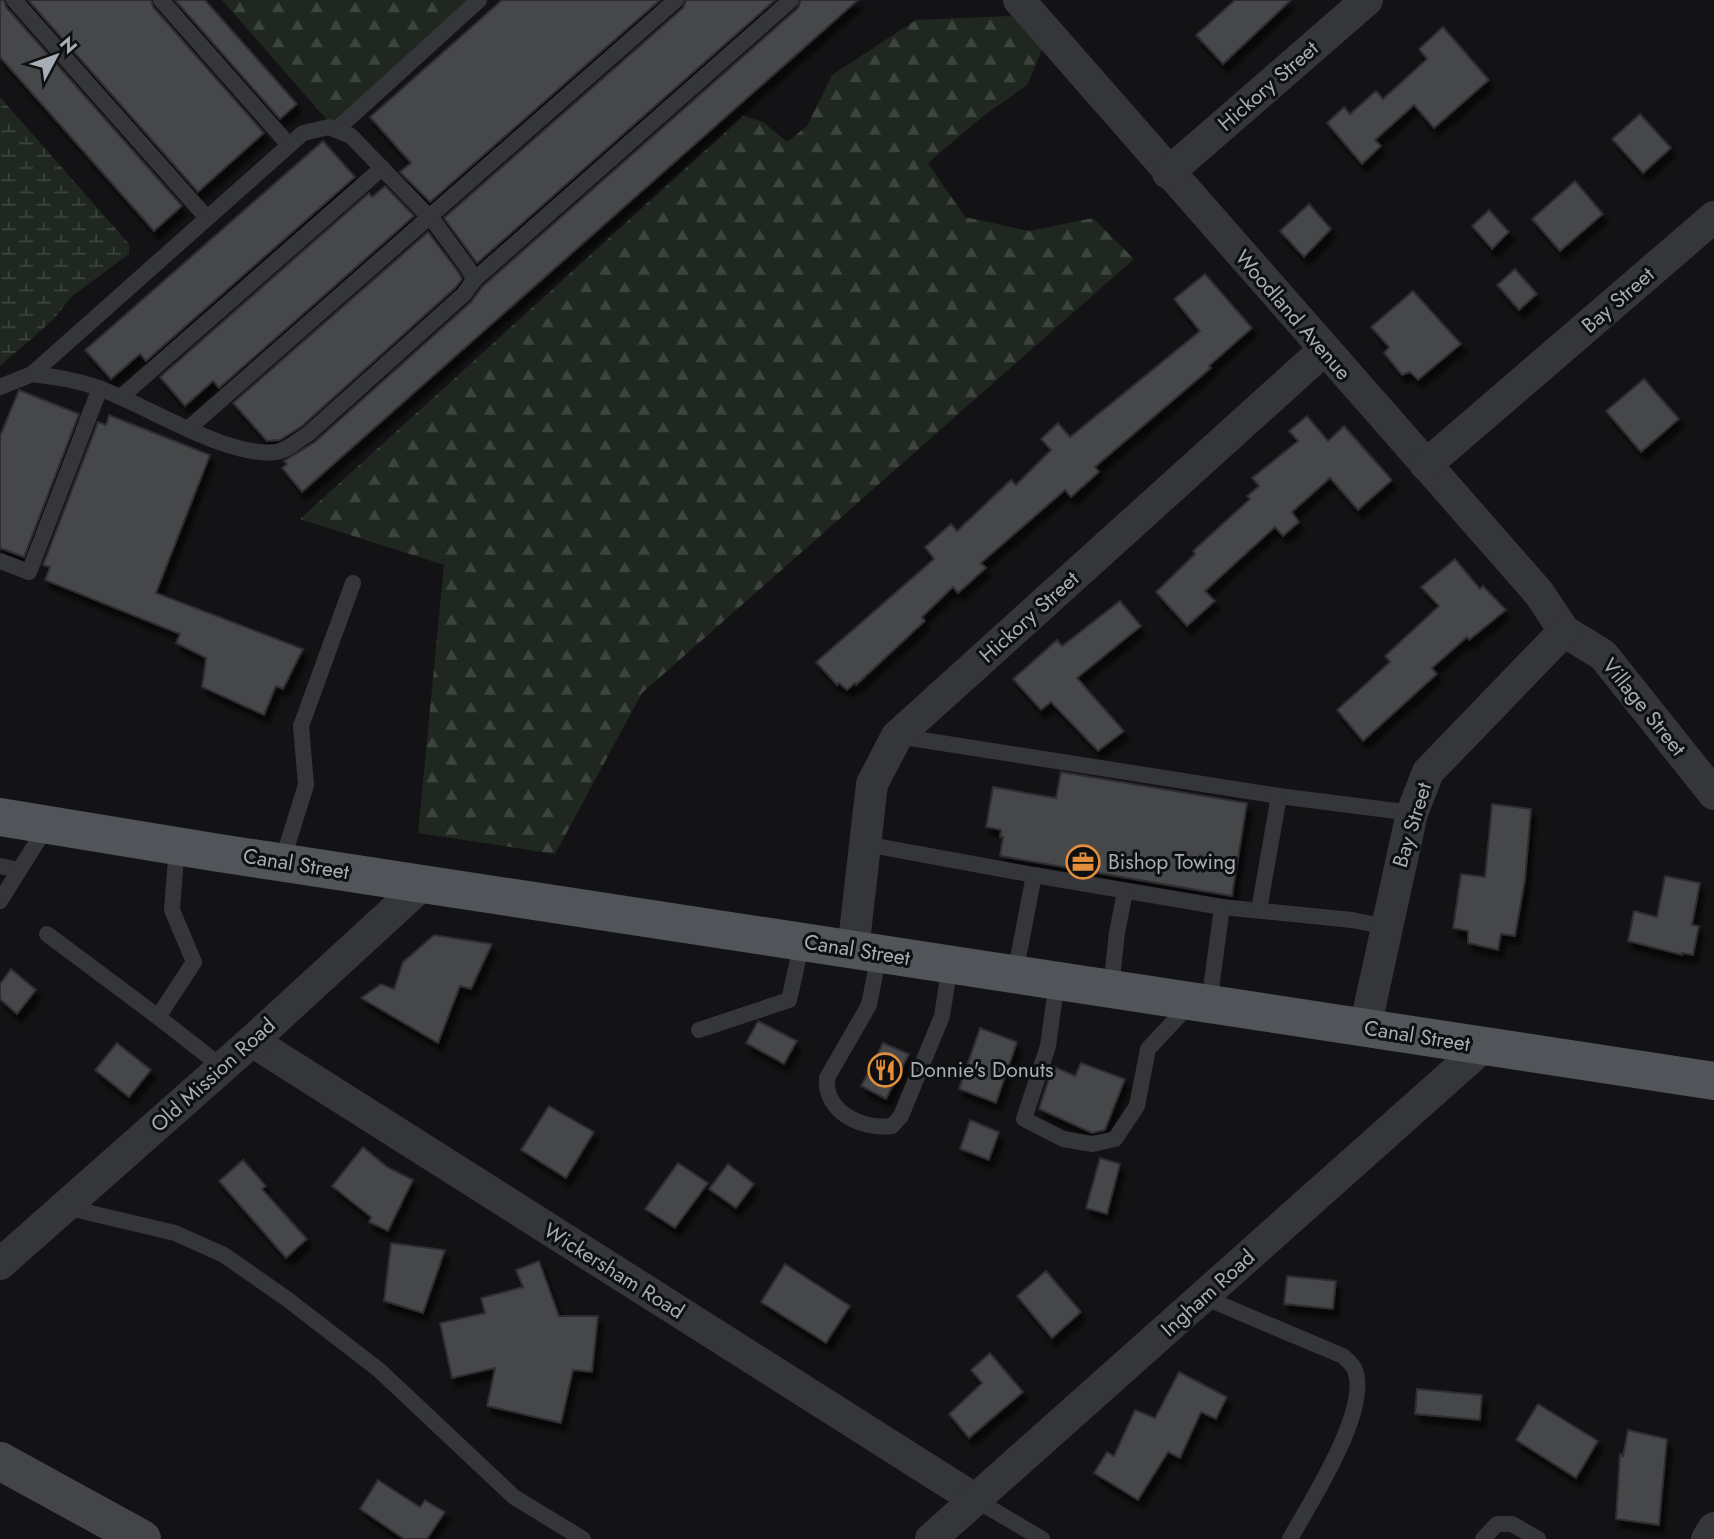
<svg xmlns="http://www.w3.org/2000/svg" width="1714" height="1539" viewBox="0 0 1714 1539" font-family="Jost,sans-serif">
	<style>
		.forest { fill: url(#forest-firs) }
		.wetland { fill: url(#wetland-marsh) }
		.building { fill: #45474a; stroke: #2d2e31; stroke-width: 2; filter: url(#shadow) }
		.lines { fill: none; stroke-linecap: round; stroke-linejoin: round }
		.service { stroke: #353639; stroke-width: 16 }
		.minor { stroke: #353639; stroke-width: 32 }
		.secondary { stroke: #434549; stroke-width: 38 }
		.primary { stroke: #515458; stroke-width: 38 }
		.labels { text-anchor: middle; stroke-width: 6; stroke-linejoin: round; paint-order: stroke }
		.street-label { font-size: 21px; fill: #a6adb4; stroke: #0e0f10 }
		.poi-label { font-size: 21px; fill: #a6adb4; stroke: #0e0f10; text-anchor: start }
	</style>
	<defs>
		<pattern id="forest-firs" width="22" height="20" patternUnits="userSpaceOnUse" patternTransform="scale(1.75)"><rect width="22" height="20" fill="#202720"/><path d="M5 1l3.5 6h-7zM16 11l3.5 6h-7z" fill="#3d443e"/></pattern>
		<pattern id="wetland-marsh" width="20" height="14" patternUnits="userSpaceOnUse" patternTransform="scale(1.75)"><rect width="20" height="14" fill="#202720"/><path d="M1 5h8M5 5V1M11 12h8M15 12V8" fill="none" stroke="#3d443e"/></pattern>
		<filter id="shadow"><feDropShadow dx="4.5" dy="8" stdDeviation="2" flood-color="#0009"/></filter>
	</defs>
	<rect width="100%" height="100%" fill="#131315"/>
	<!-- forest -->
	<g class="forest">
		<path d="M 222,0 L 479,0 L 336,130 Z"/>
		<path d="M 1011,16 L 1047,38 L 1027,85 L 982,117 L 928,163 L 965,217 L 1029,231 L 1093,218 L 1134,259 L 642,693 L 555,854 L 418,833 L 444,565 L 300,519 L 743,116 L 763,122 L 787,142 L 807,126 L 832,75 L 916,20 Z"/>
	</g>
	<!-- wetland -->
	<path class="wetland" d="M 0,97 L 129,244 L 129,254 L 72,296 L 53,320 L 0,366 Z"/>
	<!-- building -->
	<g class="building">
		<path d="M 0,0 L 4,0 L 6,7 L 182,206 L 154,231 L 0,57 Z"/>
		<path d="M 28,0 L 151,0 L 153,7 L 264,133 L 198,192 Z"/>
		<path d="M 175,0 L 205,0 L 297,104 L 280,119 Z"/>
		<path d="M 502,0 L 660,0 L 430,202 L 400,172 L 411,163 L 370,117 Z"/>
		<path d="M 686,0 L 775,0 L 477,263 L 444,218 L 683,8 Z"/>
		<path d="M 801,0 L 858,0 L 302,492 L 282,468 L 287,464 L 284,461 L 315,442 L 471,302 L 482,287 L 798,8 Z"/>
		<path d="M 1235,0 L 1291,0 L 1223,64 L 1196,35 Z"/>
		<path d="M 1443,27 L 1489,80 L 1434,128 L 1414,105 L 1375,140 L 1381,146 L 1362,164 L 1327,123 L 1344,107 L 1350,114 L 1376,91 L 1383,99 L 1427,59 L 1419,49 Z"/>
		<path d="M 1640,114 L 1671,148 L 1643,173 L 1612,139 Z"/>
		<path d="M 323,141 L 355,177 L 146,361 L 140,354 L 111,379 L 85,350 Z"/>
		<path d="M 1575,181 L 1603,214 L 1560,251 L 1532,219 Z"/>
		<path d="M 385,186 L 414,216 L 219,388 L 213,381 L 185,406 L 160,377 L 369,193 L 372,197 Z"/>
		<path d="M 1309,204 L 1331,229 L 1304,257 L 1280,231 Z"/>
		<path d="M 1489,210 L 1509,232 L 1492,249 L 1472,226 Z"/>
		<path d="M 428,232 L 459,273 L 462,279 L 456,287 L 302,426 L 280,440 L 267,441 L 233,403 Z"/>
		<path d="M 1515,269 L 1537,294 L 1519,310 L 1497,285 Z"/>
		<path d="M 1205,274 L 1252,328 L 1209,366 L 1211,368 L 1095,467 L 1099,472 L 1071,497 L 1065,490 L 981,563 L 986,568 L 958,593 L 953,587 L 922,617 L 925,621 L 856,685 L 855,683 L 847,690 L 839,683 L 837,685 L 816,662 L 934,559 L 925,547 L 951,524 L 957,531 L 1011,480 L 1016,485 L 1051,450 L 1041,439 L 1058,423 L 1070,437 L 1200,331 L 1174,299 Z"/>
		<path d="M 1413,291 L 1461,344 L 1418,380 L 1410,372 L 1402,375 L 1384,353 L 1389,347 L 1371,327 Z"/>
		<path d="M 1644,379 L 1679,419 L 1641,452 L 1606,411 Z"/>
		<path d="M 19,390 L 79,414 L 24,557 L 0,548 L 0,436 Z"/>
		<path d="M 109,415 L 210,455 L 156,593 L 303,649 L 283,689 L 276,686 L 264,715 L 202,687 L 206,658 L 176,643 L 180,634 L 45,580 L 50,567 L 43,565 L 98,422 L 106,425 Z"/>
		<path d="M 1307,416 L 1328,441 L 1344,426 L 1392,480 L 1358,510 L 1330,478 L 1292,512 L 1299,522 L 1283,536 L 1275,527 L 1205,591 L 1215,601 L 1187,626 L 1156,592 L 1195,554 L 1193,551 L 1250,499 L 1247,496 L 1259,486 L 1252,478 L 1298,441 L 1289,431 Z"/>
		<path d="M 1455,559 L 1480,589 L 1483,586 L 1506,610 L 1469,640 L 1467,637 L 1432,668 L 1437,674 L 1363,741 L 1337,710 L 1390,662 L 1385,656 L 1439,606 L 1421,587 Z"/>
		<path d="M 1120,601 L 1141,626 L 1077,678 L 1124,731 L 1098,751 L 1051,702 L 1041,710 L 1013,679 L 1057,640 L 1062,646 Z"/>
		<path d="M 1061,772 L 1247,803 L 1232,896 L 1000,856 L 1003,837 L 1000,837 L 1001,830 L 986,827 L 993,787 L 1056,798 Z"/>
		<path d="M 1492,804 L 1531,809 L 1525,880 L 1515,936 L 1501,934 L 1498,950 L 1468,943 L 1468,931 L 1453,928 L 1461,874 L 1485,877 Z"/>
		<path d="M 1665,876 L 1700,883 L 1692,925 L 1699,926 L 1693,955 L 1682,953 L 1682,955 L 1628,941 L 1634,911 L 1657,917 Z"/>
		<path d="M 434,935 L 492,944 L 471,989 L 460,986 L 438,1043 L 361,998 L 381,984 L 394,989 L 403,962 Z"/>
		<path d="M 11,969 L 36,990 L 17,1014 L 0,999 L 0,984 Z"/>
		<path d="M 758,1021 L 797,1041 L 784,1064 L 746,1043 Z"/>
		<path d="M 980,1028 L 1017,1042 L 996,1103 L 959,1089 Z"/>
		<path d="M 117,1043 L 151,1070 L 129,1097 L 95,1070 Z"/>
		<path d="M 883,1043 L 909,1054 L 886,1099 L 861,1086 Z"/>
		<path d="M 1081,1063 L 1125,1079 L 1105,1130 L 1092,1133 L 1039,1109 L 1053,1066 L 1075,1076 Z"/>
		<path d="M 549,1106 L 594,1132 L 566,1178 L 521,1150 Z"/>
		<path d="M 970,1120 L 999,1132 L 989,1160 L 960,1149 Z"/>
		<path d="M 363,1147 L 387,1167 L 413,1180 L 388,1231 L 369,1222 L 371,1217 L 332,1186 Z"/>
		<path d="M 1100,1158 L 1120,1164 L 1107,1214 L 1086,1208 Z"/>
		<path d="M 243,1160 L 266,1186 L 262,1189 L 307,1239 L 286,1258 L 219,1181 Z"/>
		<path d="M 678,1163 L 708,1183 L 675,1228 L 645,1209 Z"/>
		<path d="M 728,1164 L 754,1184 L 736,1208 L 709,1189 Z"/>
		<path d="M 391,1243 L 445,1250 L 423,1313 L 384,1301 Z"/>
		<path d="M 539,1261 L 559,1316 L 598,1316 L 592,1372 L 573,1370 L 561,1423 L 487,1406 L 495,1368 L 452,1378 L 440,1323 L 485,1313 L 481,1298 L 523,1287 L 516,1270 Z"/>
		<path d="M 785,1264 L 850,1306 L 826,1343 L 761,1302 Z"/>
		<path d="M 1046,1271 L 1081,1312 L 1052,1338 L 1017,1296 Z"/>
		<path d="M 1287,1276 L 1336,1281 L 1333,1309 L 1284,1304 Z"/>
		<path d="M 990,1353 L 1023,1392 L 969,1438 L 949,1414 L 982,1383 L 971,1370 Z"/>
		<path d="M 1179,1372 L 1227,1397 L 1216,1419 L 1201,1412 L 1180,1458 L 1168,1452 L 1138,1500 L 1094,1473 L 1107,1452 L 1114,1456 L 1135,1410 L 1155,1418 Z"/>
		<path d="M 1417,1389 L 1482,1395 L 1480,1420 L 1415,1414 Z"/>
		<path d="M 1538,1404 L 1598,1441 L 1576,1478 L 1516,1440 Z"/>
		<path d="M 1628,1430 L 1667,1439 L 1659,1525 L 1616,1519 L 1620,1454 L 1623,1456 Z"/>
		<path d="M 378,1480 L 420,1507 L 425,1500 L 445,1512 L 427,1539 L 404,1539 L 360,1509 Z"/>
	</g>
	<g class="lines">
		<!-- service -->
		<g class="service">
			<path d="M 14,0 L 207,218"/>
			<path d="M 161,0 L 289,145"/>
			<path d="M 336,130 L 479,0"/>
			<path d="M 474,280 L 791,0"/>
			<path d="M 0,387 L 32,374 L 303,133 L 329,127 L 351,136 L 435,223 L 468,268 L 474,280 L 464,294 L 308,434 C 299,439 287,451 276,452 C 227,458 148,406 101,389 C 78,380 55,377 32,374"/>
			<path d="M 121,397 L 382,168"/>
			<path d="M 189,428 L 676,0"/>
			<path d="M 0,561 L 29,572 L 100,388"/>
			<path d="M 897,736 L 1279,796 L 1412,813"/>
			<path d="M 865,844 L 1034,875"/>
			<path d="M 177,845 L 172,910 L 194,962 L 158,1017 L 222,1067"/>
			<path d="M 282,862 L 306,785 L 301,726 L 353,583"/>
			<path d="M 0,866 L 19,870"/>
			<path d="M 0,901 L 47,826"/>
			<path d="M 1222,907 L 1352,920 L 1387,927"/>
			<path d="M 1259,910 L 1279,796"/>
			<path d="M 47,934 L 158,1017"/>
			<path d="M 879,954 L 869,1005 L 827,1078 C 824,1112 862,1130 892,1126 L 901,1116 L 942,1016 L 950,965"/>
			<path d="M 1015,974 L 1034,875 L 1222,907 L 1209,1004"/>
			<path d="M 1057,981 L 1048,1046 L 1024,1119 L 1063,1139 L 1092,1144 L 1115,1139 L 1137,1106 L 1148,1049 L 1191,1003"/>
			<path d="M 1111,989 L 1117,932 L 1125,892"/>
			<path d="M 699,1030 L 789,1000 L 802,942"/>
			<path d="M 65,1207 L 175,1233 L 224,1255 L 287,1299 L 379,1370 L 514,1497 L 583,1539"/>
			<path d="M 1203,1297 L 1343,1356 C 1346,1359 1352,1364 1354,1368 C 1373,1407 1309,1504 1290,1539"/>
			<path d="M 976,1500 L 1042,1539"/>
			<path d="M 1483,1539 L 1497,1524 L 1512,1524 L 1538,1539"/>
		</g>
		<!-- minor -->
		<g class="minor">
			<path d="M 1019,0 L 1539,593 L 1564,631 L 1603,655 L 1714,794"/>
			<path d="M 1168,173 L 1367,0"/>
			<path d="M 1426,465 L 1714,217"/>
			<path d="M 853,950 L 872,784 L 897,736 L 1324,350"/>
			<path d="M 1365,1028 L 1412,813 L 1428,772 L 1564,631"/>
			<path d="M 252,1041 L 976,1500"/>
			<path d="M 0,1264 L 252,1041 L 423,884"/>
			<path d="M 931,1539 L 1484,1046"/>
			<path d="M 1707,1539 L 1714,1528"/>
		</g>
		<!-- secondary -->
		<path class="secondary" d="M 0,1461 L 142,1539"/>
		<!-- primary -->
		<path class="primary" d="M 0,817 L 219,853 L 1714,1081"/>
	</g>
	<!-- icons -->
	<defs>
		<symbol id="office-ring" viewBox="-11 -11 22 22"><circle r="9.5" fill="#0e0f10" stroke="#e48e3c" stroke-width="1.5"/><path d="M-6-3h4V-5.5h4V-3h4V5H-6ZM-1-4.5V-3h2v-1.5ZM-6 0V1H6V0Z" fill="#e48e3c"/></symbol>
		<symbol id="restaurant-ring" viewBox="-11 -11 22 22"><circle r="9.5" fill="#0e0f10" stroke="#e48e3c" stroke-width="1.5"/><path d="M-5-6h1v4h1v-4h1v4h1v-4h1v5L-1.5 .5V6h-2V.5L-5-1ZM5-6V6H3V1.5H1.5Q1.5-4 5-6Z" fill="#e48e3c"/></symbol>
	</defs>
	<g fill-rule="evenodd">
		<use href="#office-ring" x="1064" y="843" width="38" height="38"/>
		<use href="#restaurant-ring" x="866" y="1051" width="38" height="38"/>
	</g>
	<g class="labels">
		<!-- street labels -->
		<g class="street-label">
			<text transform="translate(1268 86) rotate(-41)" y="7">Hickory Street</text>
			<text transform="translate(1618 300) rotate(-41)" y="7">Bay Street</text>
			<text transform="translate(1293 315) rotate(49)" y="7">Woodland Avenue</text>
			<text transform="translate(1029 617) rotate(-42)" y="7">Hickory Street</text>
			<text transform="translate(1644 707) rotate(51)" y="7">Village Street</text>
			<text transform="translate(1412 825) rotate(-73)" y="7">Bay Street</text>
			<text transform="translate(296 864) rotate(9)" y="7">Canal Street</text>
			<text transform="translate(857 950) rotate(9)" y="7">Canal Street</text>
			<text transform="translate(1417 1036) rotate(9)" y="7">Canal Street</text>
			<text transform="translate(213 1075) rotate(-42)" y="7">Old Mission Road</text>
			<text transform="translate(614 1271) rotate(32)" y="7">Wickersham Road</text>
			<text transform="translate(1208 1293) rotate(-42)" y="7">Ingham Road</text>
		</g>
		<!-- poi labels -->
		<g class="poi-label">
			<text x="1108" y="869">Bishop Towing</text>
			<text x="910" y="1077">Donnie's Donuts</text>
		</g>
	</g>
	<!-- north arrow -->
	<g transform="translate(56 56) rotate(49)" stroke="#0e0f10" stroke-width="5" paint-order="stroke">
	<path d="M0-5L12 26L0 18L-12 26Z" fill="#a6adb4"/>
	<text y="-10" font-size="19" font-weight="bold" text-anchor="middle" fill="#a6adb4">N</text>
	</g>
</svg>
